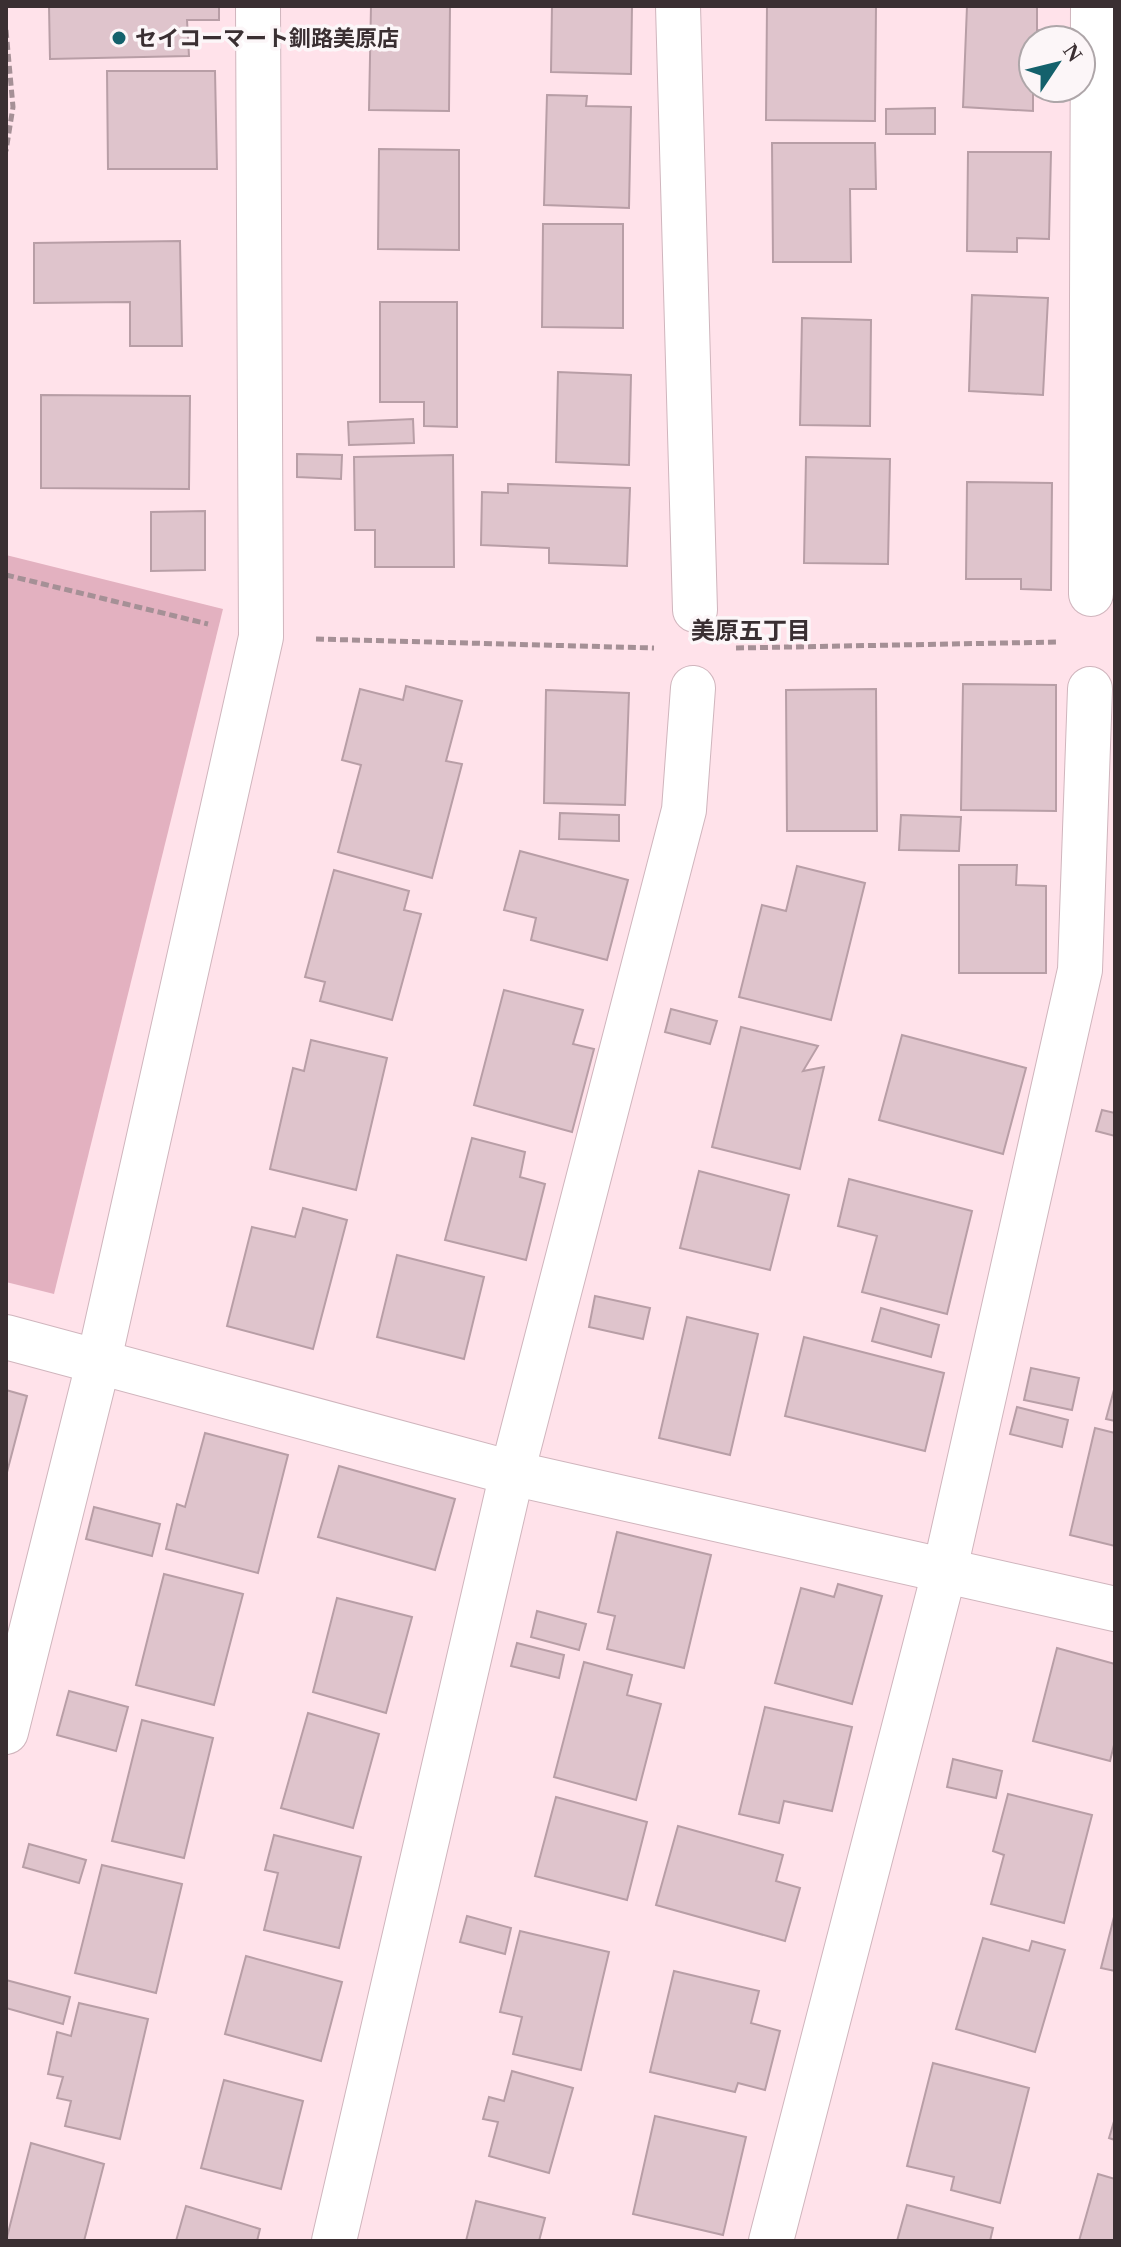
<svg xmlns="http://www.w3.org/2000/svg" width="1121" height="2247" viewBox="0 0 1121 2247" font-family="'Times New Roman','Noto Sans JP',serif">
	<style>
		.green { fill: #e3b1c0 }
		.building { fill: #dfc4cc; stroke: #b89ea6; stroke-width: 2 }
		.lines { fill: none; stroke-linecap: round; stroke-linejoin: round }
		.minor-casing { stroke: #d0b5bd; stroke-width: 46 }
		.path { stroke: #a59096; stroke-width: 5; stroke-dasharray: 8 4; stroke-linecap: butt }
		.minor { stroke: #fff; stroke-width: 44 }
		.poi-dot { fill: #14616c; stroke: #fcf6f8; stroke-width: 3 }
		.labels { text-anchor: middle; stroke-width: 7; stroke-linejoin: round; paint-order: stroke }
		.poi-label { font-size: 22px; font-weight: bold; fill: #3a2f32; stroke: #fcf6f8; text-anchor: start }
		.neighbourhood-label { font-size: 24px; font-weight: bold; fill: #3a2f32; stroke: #fcf6f8 }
	</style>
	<rect width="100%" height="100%" fill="#ffe2ea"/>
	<!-- green -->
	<path class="green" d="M 6,555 L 223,609 L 54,1294 L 6,1282 Z"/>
	<!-- building -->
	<g class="building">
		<path d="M 49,6 L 219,6 L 219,20 L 187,20 L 189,56 L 50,59 Z"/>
		<path d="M 371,6 L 450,6 L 449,111 L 369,110 Z"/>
		<path d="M 552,6 L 632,6 L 631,74 L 551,72 Z"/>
		<path d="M 767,6 L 876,6 L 875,121 L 766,120 Z"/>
		<path d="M 967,6 L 1037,7 L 1037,30 L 1052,31 L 1051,40 L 1033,40 L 1033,111 L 963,107 Z"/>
		<path d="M 107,71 L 215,71 L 217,169 L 108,169 Z"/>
		<path d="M 547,95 L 587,96 L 586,106 L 631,107 L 629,208 L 544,205 Z"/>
		<path d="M 935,108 L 935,134 L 886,134 L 886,109 Z"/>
		<path d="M 772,143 L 875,143 L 876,189 L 850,189 L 851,262 L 773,262 Z"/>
		<path d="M 379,149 L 459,150 L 459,250 L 378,249 Z"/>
		<path d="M 968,152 L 1051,152 L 1049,239 L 1017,238 L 1017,252 L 967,251 Z"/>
		<path d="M 543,224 L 623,224 L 623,328 L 542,327 Z"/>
		<path d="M 180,241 L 182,346 L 130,346 L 130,302 L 34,303 L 34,243 Z"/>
		<path d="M 972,295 L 1048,298 L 1043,395 L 969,391 Z"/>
		<path d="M 380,302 L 457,302 L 457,427 L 424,426 L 424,402 L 380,402 Z"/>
		<path d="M 802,318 L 871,320 L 870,426 L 800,425 Z"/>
		<path d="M 558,372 L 631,375 L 629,465 L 556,462 Z"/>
		<path d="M 41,395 L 190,396 L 189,489 L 41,488 Z"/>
		<path d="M 413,419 L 414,443 L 349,445 L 348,422 Z"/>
		<path d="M 297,454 L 342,455 L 341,479 L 297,477 Z"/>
		<path d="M 453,455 L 454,567 L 375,567 L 375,530 L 355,530 L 354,457 Z"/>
		<path d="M 806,457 L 890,459 L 888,564 L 804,563 Z"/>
		<path d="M 967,482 L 1052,483 L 1051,590 L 1021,589 L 1021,579 L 966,579 Z"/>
		<path d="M 508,484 L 630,488 L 627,566 L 549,563 L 549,548 L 481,545 L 482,492 L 508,493 Z"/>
		<path d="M 205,511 L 205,570 L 151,571 L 151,512 Z"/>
		<path d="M 963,684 L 1056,685 L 1056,811 L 961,810 Z"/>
		<path d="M 406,686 L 462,701 L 446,761 L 462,764 L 432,878 L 338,852 L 361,765 L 342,760 L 360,689 L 403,700 Z"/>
		<path d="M 876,689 L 877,831 L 787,831 L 786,690 Z"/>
		<path d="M 546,690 L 629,693 L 625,805 L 544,803 Z"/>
		<path d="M 560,813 L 619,815 L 619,841 L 559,839 Z"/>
		<path d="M 901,815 L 961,817 L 959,851 L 899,850 Z"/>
		<path d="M 520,851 L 628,880 L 607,960 L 531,940 L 536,918 L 504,910 Z"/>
		<path d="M 959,865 L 1017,865 L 1016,885 L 1046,886 L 1046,973 L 959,973 Z"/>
		<path d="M 797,866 L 865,883 L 831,1020 L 739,997 L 762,905 L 786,911 Z"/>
		<path d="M 334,870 L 409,891 L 404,910 L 421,914 L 392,1020 L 320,1001 L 325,982 L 305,977 Z"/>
		<path d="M 504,990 L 583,1010 L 573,1044 L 594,1049 L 572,1132 L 474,1105 Z"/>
		<path d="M 671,1009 L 717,1021 L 710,1044 L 665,1032 Z"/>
		<path d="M 741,1027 L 818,1046 L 803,1071 L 824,1067 L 800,1169 L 712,1147 Z"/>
		<path d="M 902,1035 L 1026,1068 L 1003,1154 L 879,1120 Z"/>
		<path d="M 311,1040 L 387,1058 L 356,1190 L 270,1169 L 293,1068 L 304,1071 Z"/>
		<path d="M 1102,1110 L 1115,1113 L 1115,1136 L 1096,1131 Z"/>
		<path d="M 472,1138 L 525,1152 L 520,1177 L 545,1184 L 526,1260 L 445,1240 Z"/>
		<path d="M 699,1171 L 789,1195 L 770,1270 L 680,1248 Z"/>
		<path d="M 849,1179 L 972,1211 L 947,1314 L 862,1292 L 877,1236 L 838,1226 Z"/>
		<path d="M 303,1208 L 347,1220 L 313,1349 L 227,1326 L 252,1227 L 295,1237 Z"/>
		<path d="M 397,1255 L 484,1277 L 464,1359 L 377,1337 Z"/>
		<path d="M 595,1296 L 650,1308 L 643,1339 L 589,1327 Z"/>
		<path d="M 881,1308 L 939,1325 L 931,1357 L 872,1341 Z"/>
		<path d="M 687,1317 L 758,1334 L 730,1455 L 659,1438 Z"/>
		<path d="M 804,1337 L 944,1373 L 925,1451 L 785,1416 Z"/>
		<path d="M 1031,1368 L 1079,1378 L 1072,1410 L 1024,1400 Z"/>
		<path d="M 1115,1386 L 1115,1421 L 1106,1419 Z"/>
		<path d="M 6,1390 L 27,1396 L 6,1476 Z"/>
		<path d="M 1017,1407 L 1068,1420 L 1062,1447 L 1010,1434 Z"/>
		<path d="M 1095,1428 L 1115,1433 L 1115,1546 L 1070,1535 Z"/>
		<path d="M 205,1433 L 288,1455 L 258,1573 L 166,1549 L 177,1504 L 185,1507 Z"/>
		<path d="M 339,1466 L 455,1499 L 435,1570 L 318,1537 Z"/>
		<path d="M 94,1507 L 160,1524 L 152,1556 L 86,1539 Z"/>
		<path d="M 617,1532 L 711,1555 L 684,1668 L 607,1649 L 615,1616 L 598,1612 Z"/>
		<path d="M 164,1574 L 243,1594 L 214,1705 L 136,1685 Z"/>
		<path d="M 838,1584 L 882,1596 L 852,1704 L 775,1683 L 801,1588 L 834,1597 Z"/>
		<path d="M 337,1598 L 412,1617 L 386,1713 L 313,1692 Z"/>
		<path d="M 537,1611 L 586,1624 L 579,1650 L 531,1637 Z"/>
		<path d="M 517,1643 L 564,1655 L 559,1678 L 511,1666 Z"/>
		<path d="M 1057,1648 L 1115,1664 L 1115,1741 L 1110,1761 L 1033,1741 Z"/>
		<path d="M 584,1662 L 632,1675 L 627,1695 L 661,1704 L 636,1800 L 554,1777 Z"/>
		<path d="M 69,1691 L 128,1707 L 116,1751 L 57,1735 Z"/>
		<path d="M 765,1707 L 852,1727 L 832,1811 L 784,1801 L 779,1823 L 739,1814 Z"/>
		<path d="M 308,1713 L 379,1734 L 353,1828 L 281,1808 Z"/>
		<path d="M 142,1720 L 213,1738 L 184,1858 L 112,1841 Z"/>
		<path d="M 953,1759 L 1002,1771 L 996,1798 L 947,1787 Z"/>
		<path d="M 1008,1794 L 1092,1815 L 1064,1923 L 991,1904 L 1004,1855 L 993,1851 Z"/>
		<path d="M 556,1797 L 647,1822 L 627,1900 L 535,1876 Z"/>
		<path d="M 678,1826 L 783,1855 L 776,1881 L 800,1888 L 785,1941 L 656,1905 Z"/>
		<path d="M 274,1835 L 361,1857 L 339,1948 L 264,1930 L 278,1873 L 265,1870 Z"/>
		<path d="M 29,1844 L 86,1860 L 79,1883 L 23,1867 Z"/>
		<path d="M 102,1865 L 182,1884 L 156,1993 L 75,1973 Z"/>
		<path d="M 1115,1913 L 1115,1971 L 1101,1968 Z"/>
		<path d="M 467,1916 L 511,1928 L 505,1954 L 460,1942 Z"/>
		<path d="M 520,1931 L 609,1952 L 581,2070 L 513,2054 L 522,2017 L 500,2012 Z"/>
		<path d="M 983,1938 L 1029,1951 L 1032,1941 L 1065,1950 L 1035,2052 L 956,2029 Z"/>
		<path d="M 246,1956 L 342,1982 L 321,2061 L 225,2034 Z"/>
		<path d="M 674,1971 L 759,1991 L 751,2023 L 780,2031 L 765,2090 L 738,2083 L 735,2092 L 650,2072 Z"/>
		<path d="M 6,1980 L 70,1997 L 63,2024 L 6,2008 Z"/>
		<path d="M 79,2003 L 148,2019 L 120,2139 L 65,2126 L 71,2101 L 57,2098 L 63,2077 L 48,2074 L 57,2032 L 71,2036 Z"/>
		<path d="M 933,2063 L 1029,2088 L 1000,2203 L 951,2190 L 954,2177 L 907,2166 Z"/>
		<path d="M 512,2071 L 573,2088 L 549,2173 L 489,2156 L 498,2122 L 483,2119 L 489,2097 L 504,2101 Z"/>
		<path d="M 224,2080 L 303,2101 L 281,2189 L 201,2168 Z"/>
		<path d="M 655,2116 L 746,2137 L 723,2235 L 633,2214 Z"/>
		<path d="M 1115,2118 L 1115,2140 L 1109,2138 Z"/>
		<path d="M 31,2143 L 104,2164 L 84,2241 L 6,2241 Z"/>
		<path d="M 1098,2174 L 1115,2179 L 1115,2241 L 1079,2241 Z"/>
		<path d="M 476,2201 L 545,2218 L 539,2241 L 466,2241 Z"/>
		<path d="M 907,2205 L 993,2228 L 990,2241 L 897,2241 Z"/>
		<path d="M 186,2206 L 260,2229 L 257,2241 L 176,2241 Z"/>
	</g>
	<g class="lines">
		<defs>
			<g id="minor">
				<path d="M 678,6 L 695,610"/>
				<path d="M 1091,594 L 1093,6"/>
				<path d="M 6,1337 L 512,1473 L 1115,1609"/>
				<path d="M 6,1732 L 99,1360 L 261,637 L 258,6"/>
				<path d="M 334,2241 L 512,1473 L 684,810 L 693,688"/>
				<path d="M 771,2241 L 945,1569 L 1080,970 L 1090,689"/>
			</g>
		</defs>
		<!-- minor casing -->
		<use href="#minor" class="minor-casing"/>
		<!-- path -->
		<g class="path">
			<path d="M 6,30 L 13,107 L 6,151"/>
			<path d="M 6,575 L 208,624"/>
			<path d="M 316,639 L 654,648"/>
			<path d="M 736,648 L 1058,642"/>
		</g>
		<!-- minor -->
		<use href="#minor" class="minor"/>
	</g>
	<!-- markers -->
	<circle class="poi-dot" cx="119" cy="38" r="8"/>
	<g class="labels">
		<!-- poi labels -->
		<g class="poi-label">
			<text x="135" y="46">セイコーマート釧路美原店</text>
		</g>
		<!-- neighbourhood labels -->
		<g class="neighbourhood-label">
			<text x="751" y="639">美原五丁目</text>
		</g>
	</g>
	<!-- border -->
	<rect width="1121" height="2247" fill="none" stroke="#3a2f32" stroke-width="16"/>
	<!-- north arrow -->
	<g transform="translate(1057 64) rotate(55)"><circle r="38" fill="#fcf6f8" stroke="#aea6a9" stroke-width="2"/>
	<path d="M0-6L14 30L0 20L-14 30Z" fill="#14616c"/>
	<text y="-12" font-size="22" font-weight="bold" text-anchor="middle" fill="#3a2f32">N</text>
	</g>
</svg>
